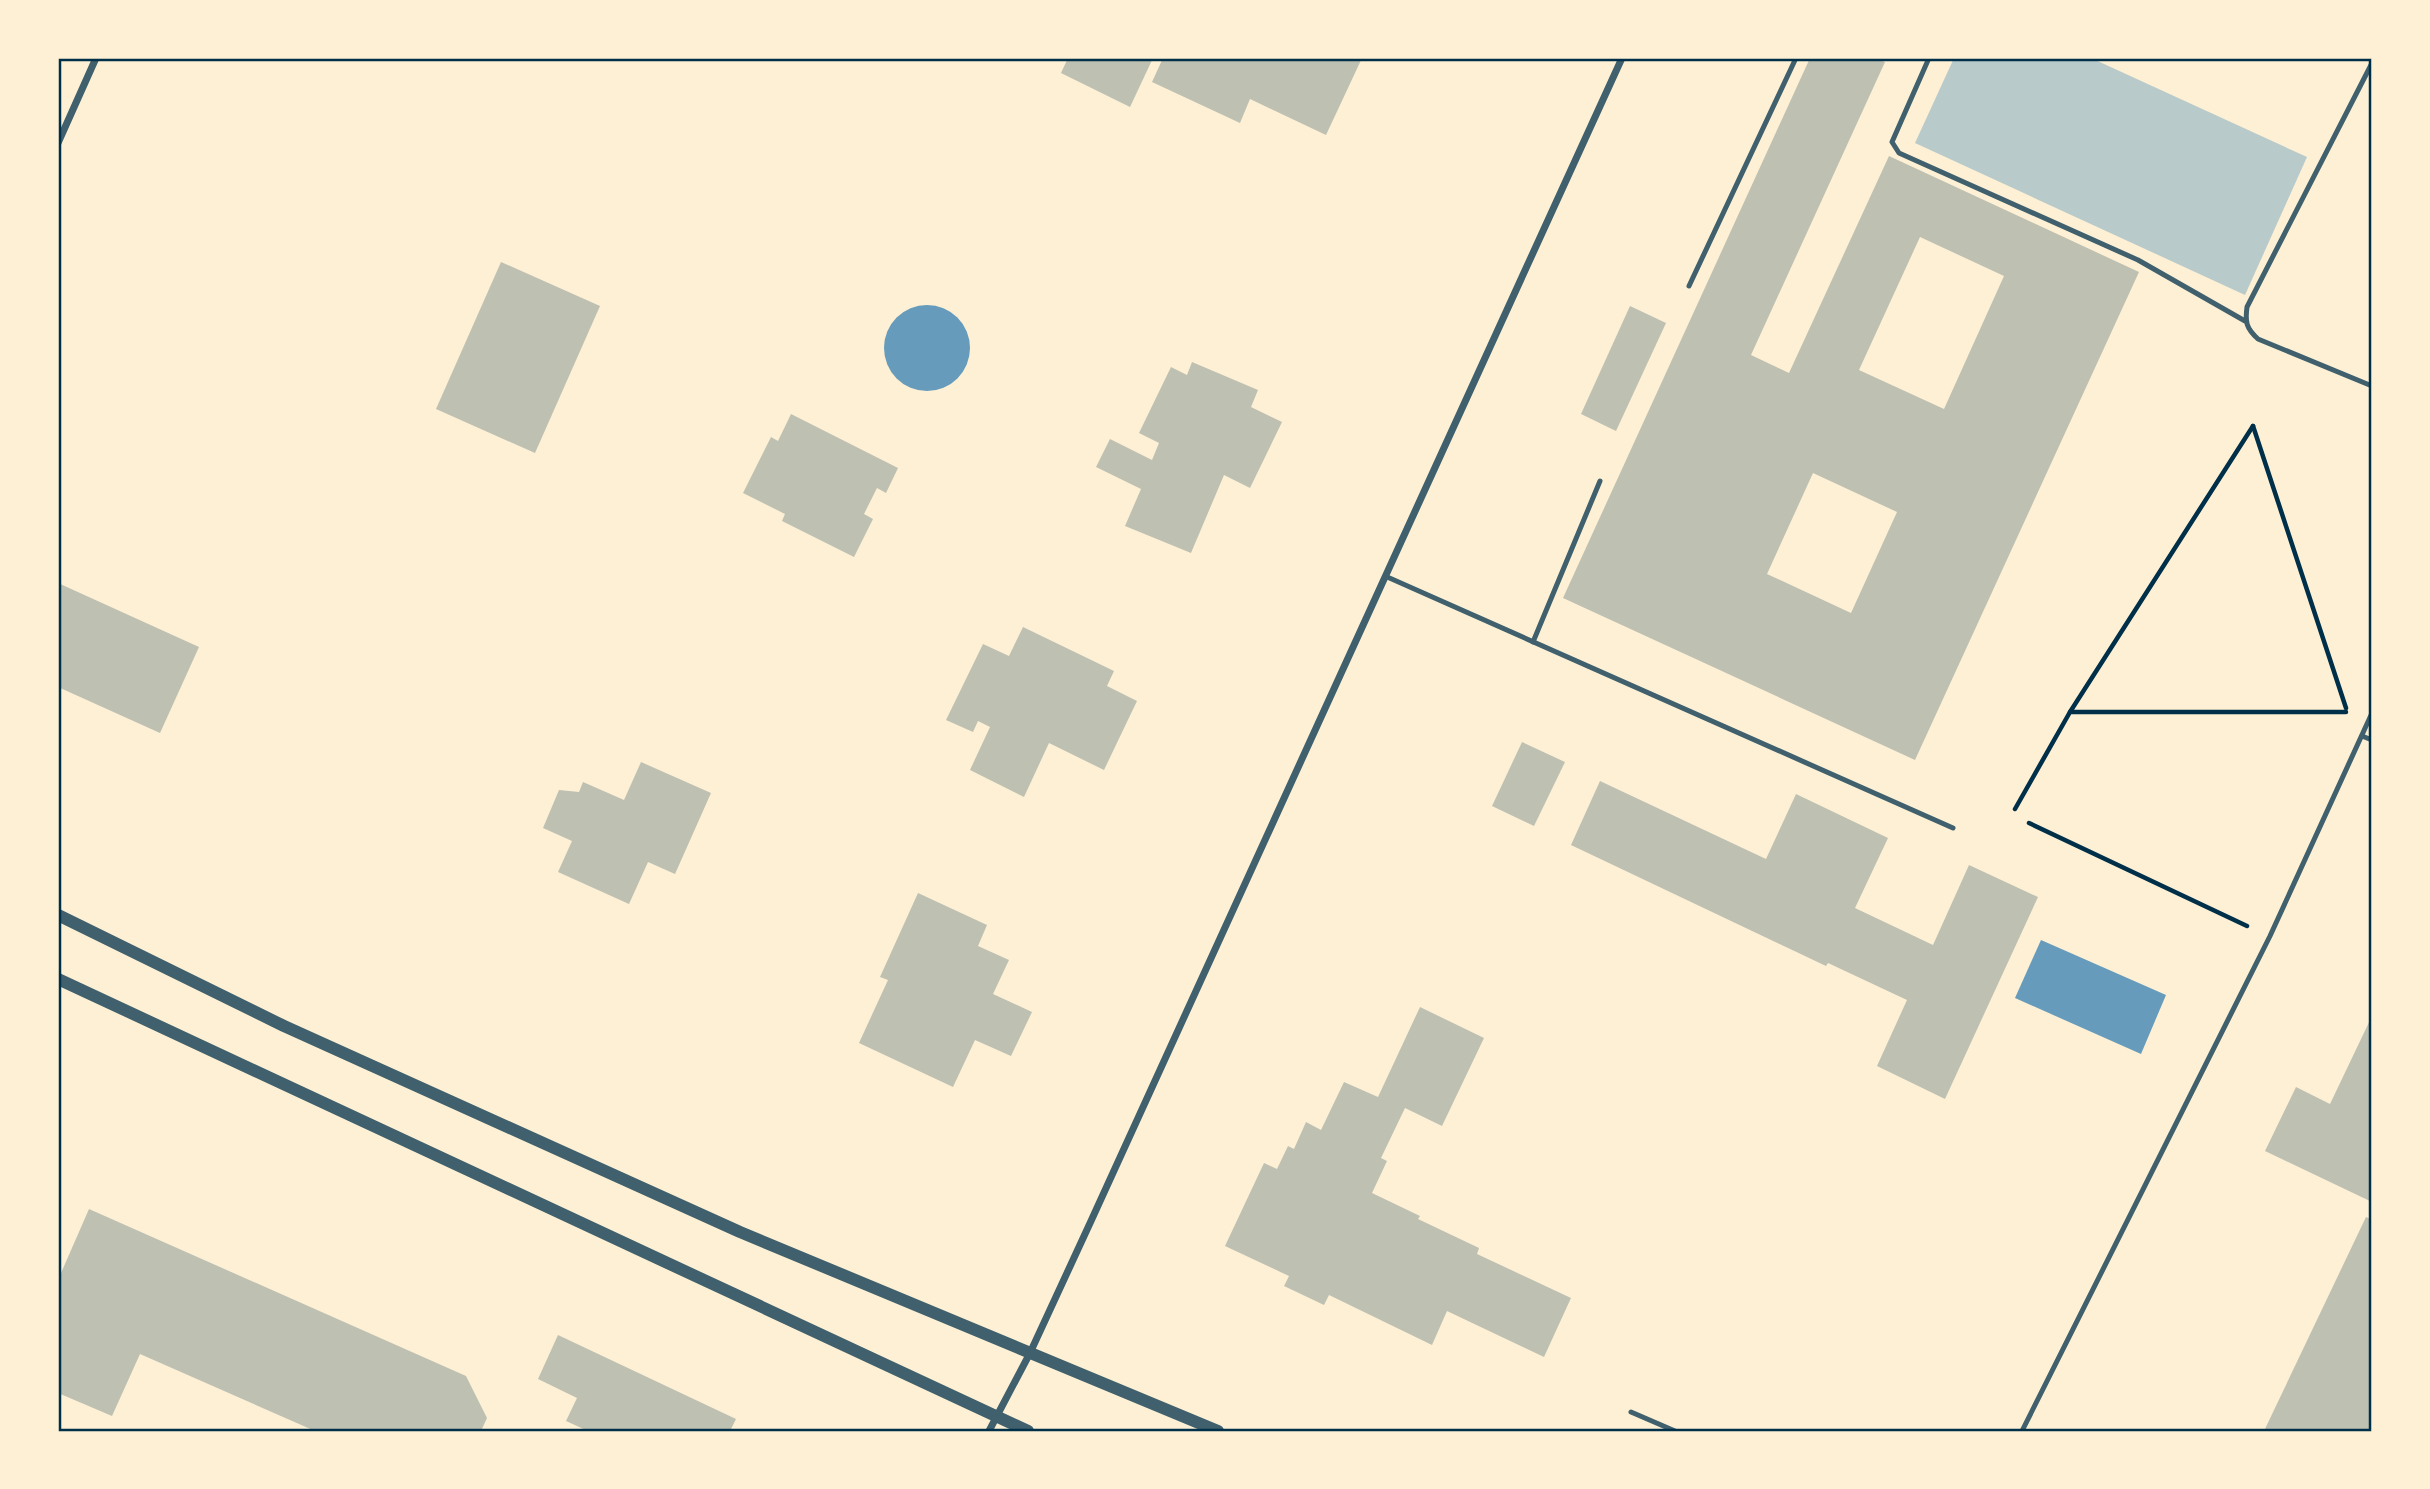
<svg xmlns="http://www.w3.org/2000/svg" width="2430" height="1489" viewBox="0 0 2430 1489" font-family="'Titillium Web',sans-serif">
	<style>
		.green { fill: #b9caca }
		.water { fill: #669bbc }
		.building { fill: #bec0b2; fill-rule: evenodd }
		.lines { fill: none; stroke-linecap: round; stroke-linejoin: round }
		.path { stroke: #003049; stroke-width: 4.5 }
		.service { stroke: #3f606c; stroke-width: 5 }
		.minor { stroke: #3f606c; stroke-width: 7 }
		.tertiary { stroke: #3f606c; stroke-width: 12 }
		.neatline { fill: none; stroke: #003049; stroke-width: 2.5 }
	</style>
	<rect width="100%" height="100%" fill="#fdf0d5"/>
	<!-- green -->
	<path class="green" d="M 1954,58 L 2091,58 L 2307,157 L 2245,295 L 1915,143 Z"/>
	<!-- water -->
	<g class="water">
		<circle cx="927" cy="348" r="43"/>
		<path d="M 2041,940 L 2166,995 L 2141,1054 L 2015,998 Z"/>
	</g>
	<!-- building -->
	<g class="building">
		<path d="M 1068,58 L 1153,58 L 1130,107 L 1061,73 Z"/>
		<path d="M 1163,58 L 1362,58 L 1326,135 L 1250,99 L 1240,123 L 1152,82 Z"/>
		<path d="M 1810,58 L 1874,58 L 1885,62 L 1751,355 L 1789,373 L 1889,156 L 2139,272 L 1915,760 L 1563,598 ZM 1920,237 L 2004,276 L 1944,409 L 1859,370 ZM 1813,473 L 1897,512 L 1851,613 L 1767,574 Z"/>
		<path d="M 501,262 L 600,306 L 535,453 L 436,409 Z"/>
		<path d="M 1630,306 L 1666,323 L 1616,431 L 1581,414 Z"/>
		<path d="M 1192,362 L 1258,390 L 1251,407 L 1282,422 L 1250,488 L 1224,475 L 1191,553 L 1125,526 L 1141,489 L 1096,467 L 1110,439 L 1152,460 L 1159,443 L 1139,433 L 1171,367 L 1187,375 Z"/>
		<path d="M 791,414 L 898,468 L 886,493 L 877,488 L 864,514 L 873,519 L 854,557 L 782,521 L 785,514 L 743,493 L 771,437 L 778,441 Z"/>
		<path d="M 58,583 L 199,647 L 160,733 L 58,687 Z"/>
		<path d="M 1023,627 L 1114,671 L 1107,686 L 1137,701 L 1104,770 L 1049,743 L 1024,797 L 970,770 L 990,727 L 978,721 L 973,732 L 946,720 L 983,644 L 1009,656 Z"/>
		<path d="M 1522,742 L 1565,762 L 1534,826 L 1492,806 Z"/>
		<path d="M 641,762 L 711,793 L 675,874 L 648,862 L 629,904 L 558,872 L 572,841 L 543,828 L 559,790 L 579,792 L 583,782 L 624,800 Z"/>
		<path d="M 1600,781 L 1766,859 L 1796,794 L 1888,838 L 1855,908 L 1933,945 L 1969,865 L 2038,897 L 1945,1099 L 1877,1066 L 1907,1000 L 1828,963 L 1826,966 L 1571,845 Z"/>
		<path d="M 918,893 L 987,925 L 978,946 L 1009,960 L 993,994 L 1032,1012 L 1011,1056 L 975,1040 L 953,1087 L 859,1043 L 888,980 L 880,977 Z"/>
		<path d="M 1420,1007 L 1484,1038 L 1442,1126 L 1405,1108 L 1381,1158 L 1387,1161 L 1372,1193 L 1420,1216 L 1418,1219 L 1479,1248 L 1477,1254 L 1571,1298 L 1544,1357 L 1447,1311 L 1432,1345 L 1329,1295 L 1324,1305 L 1284,1286 L 1289,1276 L 1225,1246 L 1264,1163 L 1277,1169 L 1288,1146 L 1294,1149 L 1306,1122 L 1321,1130 L 1344,1082 L 1378,1097 Z"/>
		<path d="M 2372,1016 L 2372,1202 L 2265,1151 L 2296,1087 L 2330,1104 Z"/>
		<path d="M 89,1209 L 466,1376 L 487,1418 L 481,1431 L 315,1431 L 140,1354 L 112,1416 L 58,1393 L 58,1280 Z"/>
		<path d="M 2366,1217 L 2372,1220 L 2372,1431 L 2264,1431 Z"/>
		<path d="M 558,1335 L 736,1419 L 730,1431 L 588,1431 L 566,1421 L 577,1398 L 538,1379 Z"/>
	</g>
	<g class="lines">
		<!-- path -->
		<g class="path">
			<path d="M 2253,426 L 2346,708"/>
			<path d="M 2070,712 L 2253,426"/>
			<path d="M 2015,809 L 2070,712 L 2346,712"/>
			<path d="M 2029,823 L 2247,926"/>
		</g>
		<!-- service -->
		<g class="service">
			<path d="M 1929,58 L 1892,142 L 1899,153 L 2138,260 L 2245,321"/>
			<path d="M 2372,63 L 2247,307 C 2245,322 2246,328 2258,339 L 2372,386"/>
			<path d="M 1689,286 L 1796,58"/>
			<path d="M 1385,576 L 1953,828"/>
			<path d="M 1533,642 L 1600,481"/>
			<path d="M 2362,736 L 2372,740"/>
			<path d="M 1631,1412 L 1675,1431"/>
			<path d="M 2022,1431 L 2270,936 L 2372,713"/>
		</g>
		<!-- minor -->
		<g class="minor">
			<path d="M 58,143 L 96,58"/>
			<path d="M 989,1431 L 1030,1353 L 1091,1221 L 1622,58"/>
		</g>
		<!-- tertiary -->
		<g class="tertiary">
			<path d="M 58,915 L 284,1026 L 740,1232 L 1218,1431"/>
			<path d="M 58,979 L 1028,1431"/>
		</g>
	</g>
	<!-- border -->
	<rect width="2430" height="1489" fill="none" stroke="#fdf0d5" stroke-width="119"/>
	<rect x="60" y="60" width="2310" height="1370" class="neatline"/>
</svg>
